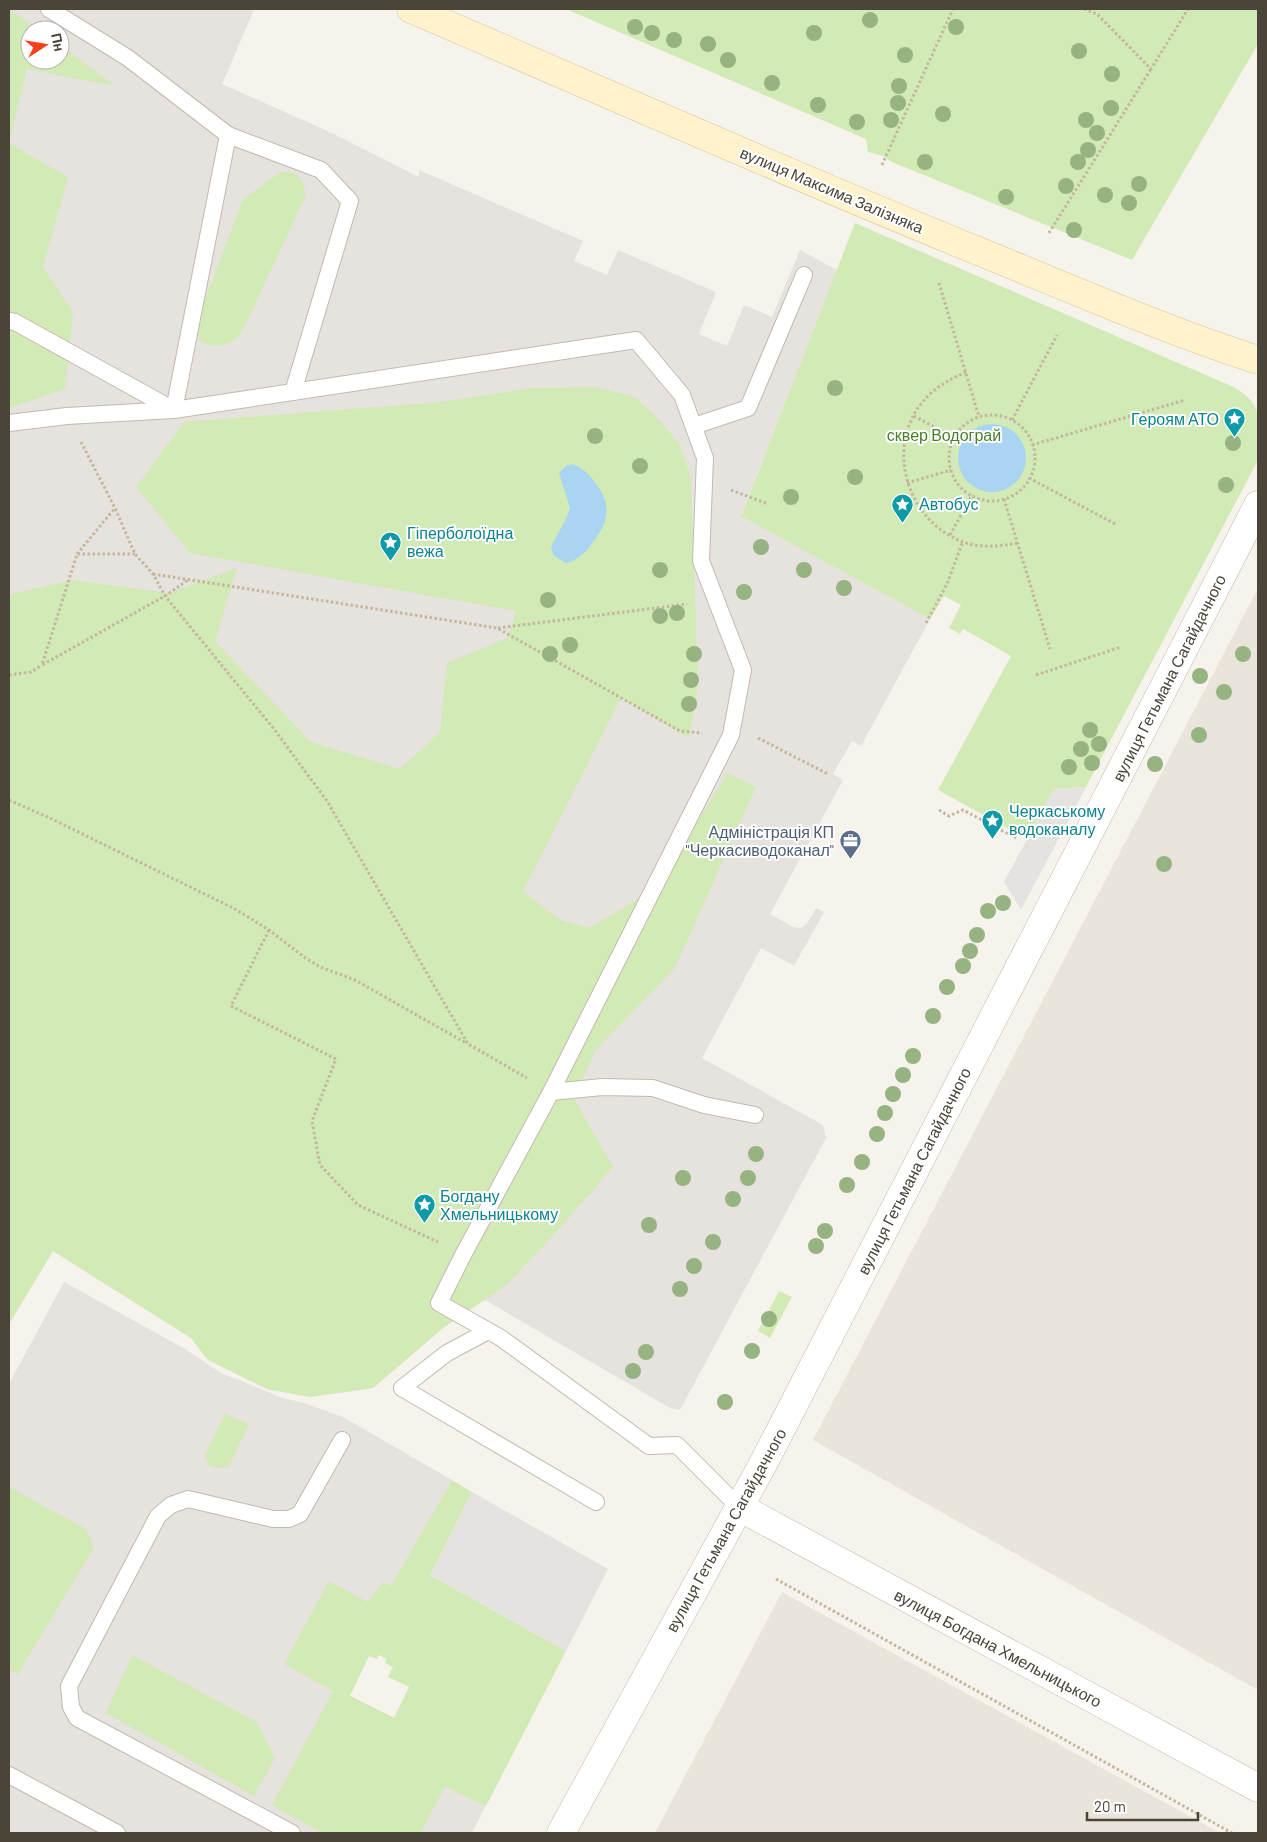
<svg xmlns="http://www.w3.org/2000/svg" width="1267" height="1842" viewBox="0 0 1267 1842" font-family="Barlow,sans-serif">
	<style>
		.residential { fill: #eae5da }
		.industrial { fill: #e6e2dd; fill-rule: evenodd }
		.green { fill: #d2eab5; fill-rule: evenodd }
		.parking { fill: #e5e3e0 }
		.water { fill: #a9d4f2 }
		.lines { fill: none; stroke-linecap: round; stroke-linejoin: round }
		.lane-casing { stroke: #c2bbae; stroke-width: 18 }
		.street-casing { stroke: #c2bbae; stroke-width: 29 }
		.secondary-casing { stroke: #d6c79b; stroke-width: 29 }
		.path { stroke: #c4b79f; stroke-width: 3; stroke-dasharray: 2.5 2.5; stroke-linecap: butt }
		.lane { stroke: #fff; stroke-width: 16 }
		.street { stroke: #fff; stroke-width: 28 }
		.secondary { stroke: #fff3cd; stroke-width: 28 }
		.tree { fill: #97b381 }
		.labels { text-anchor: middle; stroke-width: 4; stroke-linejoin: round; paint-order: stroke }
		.street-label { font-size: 16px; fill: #4b4439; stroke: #fff }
		.culture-label { font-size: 16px; fill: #0d838f; stroke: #fff; text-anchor: start }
		.park-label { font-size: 16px; fill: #4a7f2a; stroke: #fff }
		.service-label { font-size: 16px; fill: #4e5e75; stroke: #fff; text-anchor: end }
	</style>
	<rect width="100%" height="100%" fill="#f6f3ec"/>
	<!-- residential -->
	<g class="residential">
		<path d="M 1258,588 L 1258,1690 L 813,1440 Z"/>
		<path d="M 782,1592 L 962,1691 L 1220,1833 L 655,1833 Z"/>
	</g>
	<!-- industrial -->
	<g class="industrial">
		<path d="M 9,9 L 254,10 L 222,84 L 332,133 L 419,177 L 419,170 L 583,241 L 574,261 L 607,275 L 618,250 L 716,292 L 699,334 L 727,346 L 744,305 L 772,317 L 800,250 L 837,270 L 741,515 L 930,619 L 861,746 L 852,741 L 833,774 L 843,780 L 770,914 L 793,927 L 799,928 L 804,926 L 808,922 L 816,908 L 824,912 L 794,966 L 761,948 L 702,1058 L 823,1125 L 826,1138 L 680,1410 L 670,1408 L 485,1300 L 443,1328 L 373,1388 L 310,1397 L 267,1389 L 208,1360 L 191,1338 L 53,1251 L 9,1324 ZM 30,30 L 60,30 L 60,60 L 30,60 Z"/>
		<path d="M 64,1282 L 185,1349 L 221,1373 L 283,1398 L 301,1402 L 343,1417 L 452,1480 L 335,1686 L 350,1696 L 394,1718 L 505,1768 L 472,1833 L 9,1833 L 9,1384 Z"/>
	</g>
	<!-- green -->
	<g class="green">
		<path d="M 9,9 L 40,30 L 30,30 L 30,60 L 60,60 L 60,45 L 115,86 L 27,69 L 9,143 L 68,177 L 43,267 L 73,312 L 65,389 L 9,408 Z"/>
		<path d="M 566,9 L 1258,9 L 1258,44 L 1132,260 L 892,162 L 883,156 L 868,152 L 866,139 Z"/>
		<path d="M 281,172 C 298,170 306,181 305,197 L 244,328 C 240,333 238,338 233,341 C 222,348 199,349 197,332 C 196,327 198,321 199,316 L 243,199 Z"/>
		<path d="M 855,223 L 1229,385 C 1267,403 1258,422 1258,460 L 1086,787 L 1054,789 L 1027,839 L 938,790 L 1011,656 L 963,629 L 960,634 L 949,628 L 961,605 L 944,596 L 930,619 L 741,516 Z"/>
		<path d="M 595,387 L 635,397 L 663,424 L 680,445 L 691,478 L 698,686 L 689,738 L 621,698 L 523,891 L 560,920 L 589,928 L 654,890 L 728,773 L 756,787 L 675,968 L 595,1051 L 574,1099 L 613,1167 L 552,1237 L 506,1285 L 443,1328 L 373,1388 L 310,1397 L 267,1389 L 208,1360 L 191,1338 L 53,1251 L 9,1324 L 9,595 L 71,580 L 168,593 L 237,568 L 215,641 L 311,742 L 400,769 L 440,732 L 447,663 L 508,638 L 516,611 L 190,553 L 136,487 L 184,422 L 441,402 L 533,388 Z"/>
		<path d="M 779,1291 L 792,1297 L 770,1338 L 758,1331 Z"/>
		<path d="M 225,1414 L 249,1424 L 228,1468 L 214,1467 L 208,1465 L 205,1455 Z"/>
		<path d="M 452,1480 L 472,1492 L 430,1575 L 566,1651 L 486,1806 L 445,1787 L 420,1833 L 322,1833 L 272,1805 L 333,1691 L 284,1664 L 329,1581 L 368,1602 L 383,1582 L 391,1586 ZM 379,1655 L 386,1659 L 385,1663 L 393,1667 L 388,1677 L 409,1687 L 394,1718 L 350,1696 L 369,1656 L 377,1659 Z"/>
		<path d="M 9,1487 L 86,1529 L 94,1548 L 18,1674 L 9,1670 Z"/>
		<path d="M 132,1655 L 257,1722 L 275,1758 L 254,1796 L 106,1713 Z"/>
	</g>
	<!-- parking -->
	<g class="parking">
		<path d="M 1086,787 L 1021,910 L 1004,882 L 1054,789 Z"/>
		<path d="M 472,1492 L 608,1569 L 566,1651 L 430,1575 Z"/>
	</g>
	<!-- water -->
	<g class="water">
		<circle cx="992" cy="458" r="34"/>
		<path d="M 573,464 C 581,467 589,474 594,481 C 613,505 609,522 591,545 C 585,553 576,561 566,563 L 554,556 L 551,547 L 567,517 L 570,508 L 559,473 L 566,466 Z"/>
	</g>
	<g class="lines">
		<defs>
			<g id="lane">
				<path d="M 228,135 L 321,170 L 350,201 L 293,392"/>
				<path d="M 9,321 L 15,322 L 174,410 L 636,340 L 682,395 L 705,458 L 701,561 L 743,670 L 731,735 L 551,1092 L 463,1255 L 439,1303 L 501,1338 L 649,1446 L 677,1445 L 739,1507"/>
				<path d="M 9,423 L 67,416 L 174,410 L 228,135 L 128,58 L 49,9"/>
				<path d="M 694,426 L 748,408 L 804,275"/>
				<path d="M 551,1092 L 602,1087 L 653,1088 L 704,1105 L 755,1115"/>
				<path d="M 488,1331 L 447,1353 L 402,1388 L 596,1502"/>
				<path d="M 9,1775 L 117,1833"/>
				<path d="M 292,1833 L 77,1718 L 71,1707 L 69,1686 L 158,1516 L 171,1505 L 188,1499 L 273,1519 L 289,1519 L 300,1514 L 342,1440"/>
			</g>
			<g id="street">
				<path d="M 739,1507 L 1258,1788"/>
				<path d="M 561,1833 L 763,1464 L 1258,505"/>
			</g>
			<path id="secondary" d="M 411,9 C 602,91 791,175 983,253 C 1074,290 1165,330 1258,360"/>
		</defs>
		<!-- lane casing -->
		<use href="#lane" class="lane-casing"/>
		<!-- street casing -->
		<use href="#street" class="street-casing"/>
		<!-- secondary casing -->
		<use href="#secondary" class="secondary-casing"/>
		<!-- path -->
		<g class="path">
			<path d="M 1084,9 L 1097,14 L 1151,69 L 1188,9"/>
			<path d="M 882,165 L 953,9"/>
			<path d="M 1049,233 L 1151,69"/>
			<path d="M 939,283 L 979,417"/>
			<path d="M 966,372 C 953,378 941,384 930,394 C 885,436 901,511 954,538 C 974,549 996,547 1017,543"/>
			<circle cx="992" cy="458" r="43"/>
			<path d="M 914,416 L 954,438"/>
			<path d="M 1012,420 L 1057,335"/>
			<path d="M 81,442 L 115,508 L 135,554 L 153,574 L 165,596 L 274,729 L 327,801 L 468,1044 L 527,1078"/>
			<path d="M 1032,445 L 1185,400"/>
			<path d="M 1029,478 L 1117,525"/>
			<path d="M 907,483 L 951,470"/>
			<path d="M 731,490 L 768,504"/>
			<path d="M 1004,499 L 1050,649"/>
			<path d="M 950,535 L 972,495"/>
			<path d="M 77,554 L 115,508"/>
			<path d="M 135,554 L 77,554 L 42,665 L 165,596 L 188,580"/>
			<path d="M 153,574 L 497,628 L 680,731 L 702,733"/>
			<path d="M 926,623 L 947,584 L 963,541"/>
			<path d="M 498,628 L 687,604"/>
			<path d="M 9,675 L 31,672 L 42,665"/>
			<path d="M 1036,675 L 1121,647"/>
			<path d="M 758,738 L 828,774"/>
			<path d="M 9,800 L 52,819 L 235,909 L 269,930 L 304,957 L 320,967 L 355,980 L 466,1043"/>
			<path d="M 939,810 L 949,816 L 963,810 L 1016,838"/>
			<path d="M 269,930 L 231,1006 L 336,1059 L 312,1121 L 320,1165 L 358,1205 L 438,1242"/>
			<path d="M 776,1579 L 1232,1833"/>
		</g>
		<!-- lane -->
		<use href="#lane" class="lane"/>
		<!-- street -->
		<use href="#street" class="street"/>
		<!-- secondary -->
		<use href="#secondary" class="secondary"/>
	</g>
	<!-- trees -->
	<g class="tree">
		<circle cx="870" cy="20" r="8"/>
		<circle cx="635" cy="27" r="8"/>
		<circle cx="956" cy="27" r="8"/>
		<circle cx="652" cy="33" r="8"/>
		<circle cx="814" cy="33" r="8"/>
		<circle cx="674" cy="40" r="8"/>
		<circle cx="708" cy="44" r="8"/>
		<circle cx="1079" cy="51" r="8"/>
		<circle cx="905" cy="55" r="8"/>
		<circle cx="728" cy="60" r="8"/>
		<circle cx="1112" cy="74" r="8"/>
		<circle cx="772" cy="83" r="8"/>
		<circle cx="899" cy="86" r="8"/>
		<circle cx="898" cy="103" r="8"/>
		<circle cx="818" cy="105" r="8"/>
		<circle cx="1111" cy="108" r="8"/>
		<circle cx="943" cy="114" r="8"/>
		<circle cx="891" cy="120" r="8"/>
		<circle cx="1086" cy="120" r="8"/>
		<circle cx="857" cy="122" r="8"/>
		<circle cx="1097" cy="133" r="8"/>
		<circle cx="1088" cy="150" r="8"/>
		<circle cx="925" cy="162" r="8"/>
		<circle cx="1078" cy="162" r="8"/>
		<circle cx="1139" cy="184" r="8"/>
		<circle cx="1066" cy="186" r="8"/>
		<circle cx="1105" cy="195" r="8"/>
		<circle cx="1006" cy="197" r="8"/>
		<circle cx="1129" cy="203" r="8"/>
		<circle cx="1074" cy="230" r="8"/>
		<circle cx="835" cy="388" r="8"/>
		<circle cx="595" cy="436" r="8"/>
		<circle cx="1233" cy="443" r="8"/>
		<circle cx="640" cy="466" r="8"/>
		<circle cx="855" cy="477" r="8"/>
		<circle cx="1226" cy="485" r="8"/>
		<circle cx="791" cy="497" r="8"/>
		<circle cx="761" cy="547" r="8"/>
		<circle cx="660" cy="570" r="8"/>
		<circle cx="804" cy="570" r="8"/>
		<circle cx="844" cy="588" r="8"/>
		<circle cx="744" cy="592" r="8"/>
		<circle cx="548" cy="600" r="8"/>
		<circle cx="677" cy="613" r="8"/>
		<circle cx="660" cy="616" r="8"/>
		<circle cx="570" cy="645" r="8"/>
		<circle cx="550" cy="654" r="8"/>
		<circle cx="694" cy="654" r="8"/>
		<circle cx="1243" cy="654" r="8"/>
		<circle cx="1200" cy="676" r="8"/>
		<circle cx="691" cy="680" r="8"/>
		<circle cx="1224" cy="692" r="8"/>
		<circle cx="689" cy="704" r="8"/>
		<circle cx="1090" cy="730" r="8"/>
		<circle cx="1199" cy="735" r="8"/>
		<circle cx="1099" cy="744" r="8"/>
		<circle cx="1081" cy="749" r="8"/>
		<circle cx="1092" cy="763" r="8"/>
		<circle cx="1155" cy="764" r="8"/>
		<circle cx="1069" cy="767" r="8"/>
		<circle cx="1164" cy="864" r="8"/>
		<circle cx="1003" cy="903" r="8"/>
		<circle cx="988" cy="911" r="8"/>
		<circle cx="977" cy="935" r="8"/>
		<circle cx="970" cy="951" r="8"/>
		<circle cx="963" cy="966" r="8"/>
		<circle cx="947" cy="987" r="8"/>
		<circle cx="933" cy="1016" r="8"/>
		<circle cx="913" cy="1056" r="8"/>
		<circle cx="903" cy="1075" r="8"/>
		<circle cx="893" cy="1094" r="8"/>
		<circle cx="885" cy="1113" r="8"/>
		<circle cx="877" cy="1134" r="8"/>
		<circle cx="756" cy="1154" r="8"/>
		<circle cx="862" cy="1162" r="8"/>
		<circle cx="683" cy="1178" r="8"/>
		<circle cx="748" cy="1178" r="8"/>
		<circle cx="847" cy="1185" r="8"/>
		<circle cx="733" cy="1199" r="8"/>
		<circle cx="649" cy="1225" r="8"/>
		<circle cx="825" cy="1231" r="8"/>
		<circle cx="713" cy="1242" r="8"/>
		<circle cx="816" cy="1246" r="8"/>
		<circle cx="694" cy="1266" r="8"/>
		<circle cx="680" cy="1289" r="8"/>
		<circle cx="769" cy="1319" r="8"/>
		<circle cx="752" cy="1351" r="8"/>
		<circle cx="646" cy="1352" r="8"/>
		<circle cx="633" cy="1371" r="8"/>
		<circle cx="725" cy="1402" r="8"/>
	</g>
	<!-- icons -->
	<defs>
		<symbol id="sight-pin" viewBox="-11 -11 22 30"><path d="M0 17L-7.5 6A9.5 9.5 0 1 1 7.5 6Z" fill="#0f9aa8" stroke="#fff"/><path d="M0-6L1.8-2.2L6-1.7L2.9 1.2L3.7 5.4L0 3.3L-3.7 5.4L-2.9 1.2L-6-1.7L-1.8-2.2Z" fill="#fff"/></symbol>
		<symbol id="office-pin" viewBox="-11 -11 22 30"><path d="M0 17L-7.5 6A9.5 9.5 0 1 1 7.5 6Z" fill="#5c6f8a" stroke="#fff"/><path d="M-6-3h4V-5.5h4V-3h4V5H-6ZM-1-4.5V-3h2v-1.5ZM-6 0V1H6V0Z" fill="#fff"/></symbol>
	</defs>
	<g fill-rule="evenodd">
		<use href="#sight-pin" x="1222" y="406" width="25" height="34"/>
		<use href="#sight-pin" x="890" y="492" width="25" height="34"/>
		<use href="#sight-pin" x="378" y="530" width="25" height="34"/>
		<use href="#sight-pin" x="980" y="808" width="25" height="34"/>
		<use href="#office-pin" x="838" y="828" width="25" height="34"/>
		<use href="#sight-pin" x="412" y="1192" width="25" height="34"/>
	</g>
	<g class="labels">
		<!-- street labels -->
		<g class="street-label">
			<text transform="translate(832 190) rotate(23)" y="6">вулиця Максима Залізняка</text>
			<text transform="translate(1169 678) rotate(-63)" y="6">вулиця Гетьмана Сагайдачного</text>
			<text transform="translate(914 1171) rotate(-63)" y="6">вулиця Гетьмана Сагайдачного</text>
			<text transform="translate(726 1530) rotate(-61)" y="6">вулиця Гетьмана Сагайдачного</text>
			<text transform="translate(998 1648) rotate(28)" y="6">вулиця Богдана Хмельницького</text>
		</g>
		<!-- culture labels -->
		<g class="culture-label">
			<text x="1219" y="425" text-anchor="end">Героям АТО</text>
			<text x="919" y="510">Автобус</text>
			<text x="407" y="539">Гіперболоїдна<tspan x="407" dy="18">вежа</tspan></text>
			<text x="1009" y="817">Черкаському<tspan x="1009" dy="18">водоканалу</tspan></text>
			<text x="440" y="1202">Богдану<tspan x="440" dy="18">Хмельницькому</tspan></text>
		</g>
		<!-- park labels -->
		<g class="park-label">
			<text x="944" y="441">сквер Водограй</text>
		</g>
		<!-- service labels -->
		<g class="service-label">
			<text x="834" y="838">Адміністрація КП<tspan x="834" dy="18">"Черкасиводоканал"</tspan></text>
		</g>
	</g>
	<!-- border -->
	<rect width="1267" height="1842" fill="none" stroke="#4b4439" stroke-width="20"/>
	<!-- north arrow -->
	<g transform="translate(45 45) rotate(78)"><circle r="24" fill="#ffffff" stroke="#b7b4b0"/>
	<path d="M0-4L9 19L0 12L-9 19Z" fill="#fc3f1d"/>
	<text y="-8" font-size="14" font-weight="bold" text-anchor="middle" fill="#4b4439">Пн</text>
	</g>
	<!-- scale -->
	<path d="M1087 1812v8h111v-8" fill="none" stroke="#4b4439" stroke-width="2.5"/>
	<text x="1094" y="1812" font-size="15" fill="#4b4439" stroke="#ffffff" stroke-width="4" paint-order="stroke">20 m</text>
</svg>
